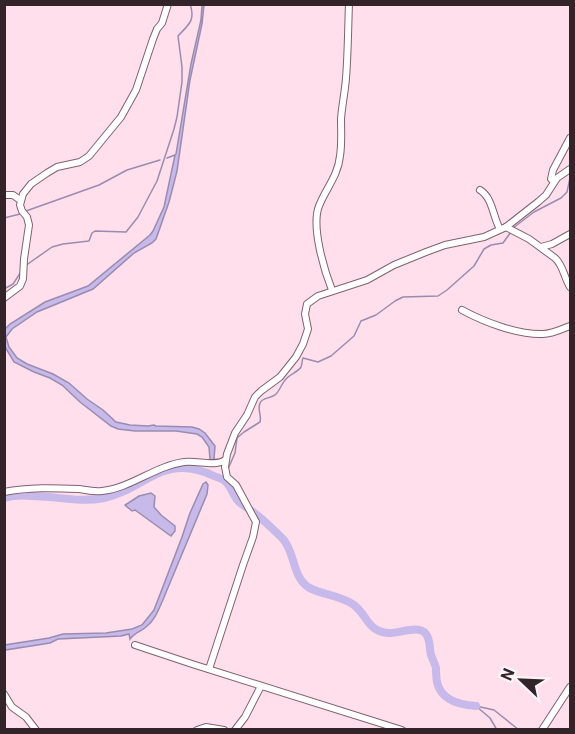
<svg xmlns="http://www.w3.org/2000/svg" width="575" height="734" viewBox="0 0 575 734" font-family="Roboto,sans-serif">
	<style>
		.water { fill: #c7b9ea; stroke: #9a8cb0; stroke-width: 1.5 }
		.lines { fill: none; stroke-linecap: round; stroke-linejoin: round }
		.stream { stroke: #9a8cb0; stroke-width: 1.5 }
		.river { stroke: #c7b9ea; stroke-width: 8 }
		.minor-casing { stroke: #81616d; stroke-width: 8 }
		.minor { stroke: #fff; stroke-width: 6 }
	</style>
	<rect width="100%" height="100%" fill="#fedfeb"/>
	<!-- water -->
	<g class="water">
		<path d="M 202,5 L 204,5 L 202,24 L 190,80 L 177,171 L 169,202 L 156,239 L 152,243 L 134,253 L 93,289 L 37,312 L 12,329 L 6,337 L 9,347 L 17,358 L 27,364 L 53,374 L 69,383 L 87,399 L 103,410 L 116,422 L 130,425 L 148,426 L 154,425 L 156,426 L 192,427 L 199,429 L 205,433 L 215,446 L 214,459 L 212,461 L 210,459 L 209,447 L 202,437 L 197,434 L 176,431 L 135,431 L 118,429 L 111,426 L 80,402 L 62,385 L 50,378 L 34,372 L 14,362 L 5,347 L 4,330 L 10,324 L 45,302 L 88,286 L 150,235 L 153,231 L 164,207 L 175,155 L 176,154 L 191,64 L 201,20 Z"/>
		<path d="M 206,482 L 208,485 L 207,494 L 162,602 C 158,611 154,621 146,627 C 140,632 134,633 130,639 L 129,634 L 121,636 L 58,639 L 50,643 L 5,650 L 5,645 L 49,638 L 63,634 L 106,633 L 132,629 L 142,625 L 154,610 L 182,537 L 190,513 L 203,484 Z"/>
		<path d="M 151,493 L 155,496 L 154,507 L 161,515 L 175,526 L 175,531 L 171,536 L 135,510 L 132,511 L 125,505 L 139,496 Z"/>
	</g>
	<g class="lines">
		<!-- stream -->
		<g class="stream">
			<path d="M 167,158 L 175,155"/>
			<path d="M 26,211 L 99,185 L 127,170 L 160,160"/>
			<path d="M 4,218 L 20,214"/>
			<path d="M 513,228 L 534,212 L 561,198 L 567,192 L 570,178"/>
			<path d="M 25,266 L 52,247 L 63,244 L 89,241 L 92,233 L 95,231 L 126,232 L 138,217 L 157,181 L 174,129 L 177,117 L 182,82 L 182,67 L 178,36 C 188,25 196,21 190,4"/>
			<path d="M 4,289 L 13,284 L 21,272"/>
			<path d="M 228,469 L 235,453 L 237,438 L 244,432 L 260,422 C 262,415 257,410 260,403 C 262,397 271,399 276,394 C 280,390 282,383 286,379 C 290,374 298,372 301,367 C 302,365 302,360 303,358 L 318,362 L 331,356 L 354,336 L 361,321 L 376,315 L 395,301 L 403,297 L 438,296 L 447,290 L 474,266 L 484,249 L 491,245 L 503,243 L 511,232"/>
			<path d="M 216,477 L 223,476"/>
			<path d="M 476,706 L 494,710 L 519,730"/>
			<path d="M 476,706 L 490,718 L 497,730"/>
		</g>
		<!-- river -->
		<path class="river" d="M 4,498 C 14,495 21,495 31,496 C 55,496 80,503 104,498 C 125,494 142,480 161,472 C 179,465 198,468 214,476 C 218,478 222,478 226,482 C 231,487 233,495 238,501 C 242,505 248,508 253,512 C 263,519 274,530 283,539 C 295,552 292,576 308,587 C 321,595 340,595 354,605 C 368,616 367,631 388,633 C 399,634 419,624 426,634 C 431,641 429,648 431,655 C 433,660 435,664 436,668 C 436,673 436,677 437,682 C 441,700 459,705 476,706"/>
		<defs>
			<g id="minor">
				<path d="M 554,182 L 551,179 L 553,170 L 570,138"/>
				<path d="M 480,190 C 493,198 493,218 500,229"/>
				<path d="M 4,195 L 13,195 L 20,200"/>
				<path d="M 506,227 L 529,239 L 555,258 C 563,265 564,277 570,287"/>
				<path d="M 541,247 L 552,244 L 570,234"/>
				<path d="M 332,290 C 324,270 311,226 319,206 C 326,188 338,176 340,156 C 342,143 341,131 341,119 C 342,105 345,92 346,78 C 348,53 348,29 349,4"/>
				<path d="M 4,298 L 20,286 L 23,279 L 24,259 L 29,225 L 27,217 L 22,211 L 20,205 L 23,194 L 31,184 L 47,173 L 57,167 L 80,162 L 89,156 L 121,117 L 136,90 L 153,39 L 157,29 L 162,23 L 168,4"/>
				<path d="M 462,310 C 484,322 518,335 543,334 C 552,334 562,329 570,326"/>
				<path d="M 4,492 C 29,487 54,488 79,489 C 86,490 94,492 102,491 C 131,488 155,466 184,462 C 196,460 216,467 225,460"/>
				<path d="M 135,645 L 192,664 L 402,730"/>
				<path d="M 209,669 L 243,565 L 253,537 L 256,522 L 236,485 L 227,477 L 225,467 L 227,454 L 235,433 L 247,415 L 255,397 L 261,391 L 280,377 L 296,357 L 303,344 L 308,329 L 305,314 L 307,304 L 318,296 L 367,280 L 394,265 L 426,252 L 445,245 L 484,237 L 506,227 L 538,202 L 546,195 L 557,178 L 570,169"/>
				<path d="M 4,694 L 12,707 L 26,717 L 36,730"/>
				<path d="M 197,730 L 206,727 L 224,730"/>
				<path d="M 235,730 L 245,717 L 261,686"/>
				<path d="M 542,730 L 570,687"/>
			</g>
		</defs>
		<!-- minor casing -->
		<use href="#minor" class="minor-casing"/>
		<!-- minor -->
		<use href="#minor" class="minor"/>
	</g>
	<!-- border -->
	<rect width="575" height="734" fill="none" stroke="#322429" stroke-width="12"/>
	<!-- north arrow -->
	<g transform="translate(521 680) rotate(293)" stroke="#fcf4f7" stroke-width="4.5" paint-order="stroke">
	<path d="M0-4.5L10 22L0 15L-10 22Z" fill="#322429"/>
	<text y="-9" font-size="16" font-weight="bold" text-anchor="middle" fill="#322429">N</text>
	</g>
</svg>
